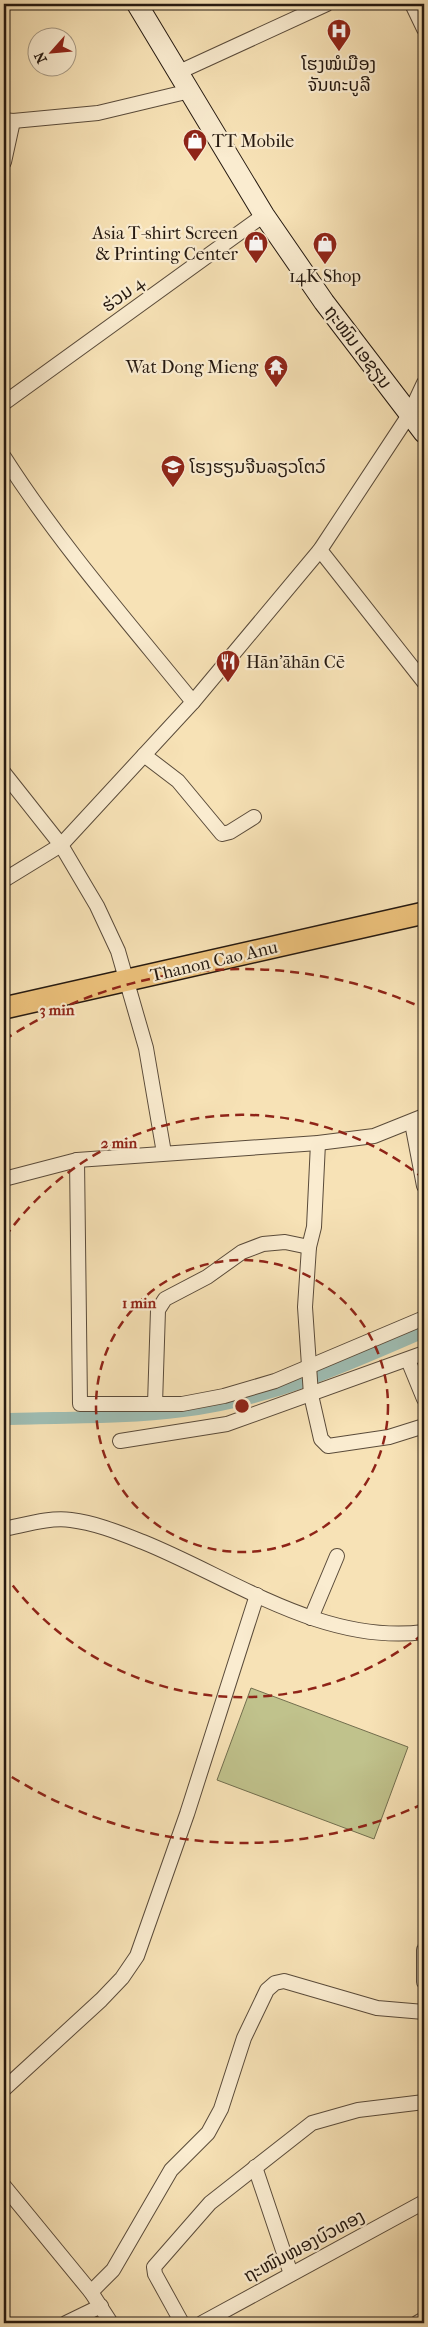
<svg xmlns="http://www.w3.org/2000/svg" width="428" height="2327" viewBox="0 0 428 2327" font-family="'IM FELL French Canon','Noto Sans Lao',serif">
	<style>
		.green { fill: #c0c28c; stroke: #726e4e }
		.lines { fill: none; stroke-linecap: round; stroke-linejoin: round }
		.canal { stroke: #9ebdb3; stroke-width: 12 }
		.street-casing { stroke: #5a4b3a; stroke-width: 16 }
		.secondary-casing { stroke: #251910; stroke-width: 22 }
		.primary-casing { stroke: #251910; stroke-width: 24 }
		.street { stroke: #faecd0; stroke-width: 14 }
		.secondary { stroke: #faecd0; stroke-width: 20 }
		.primary { stroke: #ecc17b; stroke-width: 21 }
		.ring { fill: none; stroke: #8f2418; stroke-width: 2.5; stroke-dasharray: 9 6 }
		.labels { text-anchor: middle; stroke-width: 4.5; stroke-linejoin: round; paint-order: stroke }
		.poi-label { font-size: 18px; fill: #251910; stroke: #faecd0; text-anchor: start }
		.street-label { font-size: 18px; fill: #251910; stroke: #faecd0 }
		.centre { fill: #8f2418; stroke: #faecd0; stroke-width: 2.5 }
		.ring-label { font-size: 15px; text-anchor: middle; font-weight: bold; fill: #8f2418; stroke: #faecd0; stroke-width: 4.5; stroke-linejoin: round; paint-order: stroke }
	</style>
	<rect width="100%" height="100%" fill="#f7e2b6"/>
	<filter id="stains"><feTurbulence type="fractalNoise" baseFrequency=".004" numOctaves="4"/><feColorMatrix values="0 0 0 0 .2 0 0 0 0 .09 0 0 0 0 .02 0 0 0 .5 -.17"/></filter>
	<radialGradient id="worn" r=".72"><stop offset=".6" stop-color="#630" stop-opacity="0"/><stop offset="1" stop-color="#630" stop-opacity=".3"/></radialGradient>
	<!-- green -->
	<path class="green" d="M 251,1688 L 408,1747 L 374,1839 L 217,1780 Z"/>
	<g class="lines">
		<!-- canal -->
		<path class="canal" d="M 4,1419 C 63,1417 124,1419 183,1411 C 269,1401 346,1366 424,1332"/>
		<defs>
			<g id="street">
				<path d="M 412,4 L 424,29"/>
				<path d="M 179,72 L 327,4"/>
				<path d="M 4,120 L 13,121 L 98,113 L 190,91"/>
				<path d="M 4,162 L 13,121"/>
				<path d="M 4,403 L 264,215"/>
				<path d="M 4,457 C 59,543 128,622 193,702"/>
				<path d="M 320,550 L 424,682"/>
				<path d="M 144,755 L 178,781 L 222,834 L 230,832 L 254,817"/>
				<path d="M 4,773 L 61,845 L 97,906 L 118,951 L 146,1048 L 164,1153"/>
				<path d="M 4,880 L 61,845 L 193,702 L 320,550 L 409,415 L 424,383"/>
				<path d="M 412,1123 L 424,1186"/>
				<path d="M 318,1143 L 314,1227 L 309,1247 L 305,1307 L 311,1395 L 321,1439 L 328,1446 L 389,1437 L 424,1426"/>
				<path d="M 77,1160 L 80,1404 L 182,1404 L 224,1396 L 275,1381 L 424,1318"/>
				<path d="M 4,1179 L 77,1160 L 318,1143 L 374,1136 L 424,1116"/>
				<path d="M 408,1360 L 424,1399"/>
				<path d="M 155,1404 L 158,1310 L 165,1299 L 207,1277 L 242,1252 L 263,1244 L 285,1242 L 309,1247"/>
				<path d="M 120,1441 L 227,1424 L 424,1353"/>
				<path d="M 4,1529 C 25,1525 49,1517 71,1520 C 96,1523 120,1533 143,1542 C 232,1578 323,1645 424,1632"/>
				<path d="M 311,1618 L 337,1556"/>
				<path d="M 424,1950 L 424,1982"/>
				<path d="M 4,2089 L 101,2000 L 122,1978 L 137,1956 L 187,1814 L 257,1595"/>
				<path d="M 255,2167 L 291,2274"/>
				<path d="M 4,2186 L 91,2292 L 111,2323"/>
				<path d="M 91,2292 L 113,2270 L 171,2170 L 208,2133 L 221,2109 L 244,2038 L 267,1990 L 275,1983 L 284,1981 L 377,2008 L 424,2012"/>
				<path d="M 66,2323 L 101,2306"/>
				<path d="M 182,2323 L 155,2274 L 154,2267 L 210,2203 L 312,2123 L 358,2110 L 424,2102"/>
				<path d="M 202,2323 L 424,2202"/>
				<path d="M 417,2323 L 424,2319"/>
			</g>
			<path id="secondary" d="M 137,4 L 264,215 L 324,302 L 424,433"/>
			<path id="primary" d="M 4,1008 L 424,913"/>
		</defs>
		<!-- street casing -->
		<use href="#street" class="street-casing"/>
		<!-- secondary casing -->
		<use href="#secondary" class="secondary-casing"/>
		<!-- primary casing -->
		<use href="#primary" class="primary-casing"/>
		<!-- street -->
		<use href="#street" class="street"/>
		<!-- secondary -->
		<use href="#secondary" class="secondary"/>
		<!-- primary -->
		<use href="#primary" class="primary"/>
	</g>
	<!-- distance rings -->
	<g class="ring">
		<circle cx="242" cy="1406" r="146"/>
		<path d="M423 1634A291 291 0 0 1 5 1575M5 1237A291 291 0 0 1 423 1178"/>
		<path d="M423 1804A437 437 0 0 1 4 1772M4 1040A437 437 0 0 1 423 1008"/>
	</g>
	<!-- icons -->
	<defs>
		<symbol id="hospital-pin" viewBox="-11 -11 22 30"><path d="M0 17L-7.5 6A9.5 9.5 0 1 1 7.5 6Z" fill="#8f2418" stroke="#faecd0"/><path d="M-5-5h3v3.5h4V-5h3V5h-3V1.5h-4V5h-3Z" fill="#fff"/></symbol>
		<symbol id="shop-pin" viewBox="-11 -11 22 30"><path d="M0 17L-7.5 6A9.5 9.5 0 1 1 7.5 6Z" fill="#8f2418" stroke="#faecd0"/><path d="M-5-2.5h2.3a2.7 3.5 0 0 1 5.4 0H5L5.5 6h-11ZM-1.5-2.5h3a1.5 2.3 0 0 0-3 0Z" fill="#fff"/></symbol>
		<symbol id="temple-pin" viewBox="-11 -11 22 30"><path d="M0 17L-7.5 6A9.5 9.5 0 1 1 7.5 6Z" fill="#8f2418" stroke="#faecd0"/><path d="M0-6L5-2H3V0L6.5 2.5H4V6H1.5V3h-3V6H-4V2.5H-6.5L-3 0V-2H-5Z" fill="#fff"/></symbol>
		<symbol id="school-pin" viewBox="-11 -11 22 30"><path d="M0 17L-7.5 6A9.5 9.5 0 1 1 7.5 6Z" fill="#8f2418" stroke="#faecd0"/><path d="M0-5L7-2L0 1L-7-2ZM-4 1L0 2.5L4 1V4Q0 6-4 4Z" fill="#fff"/></symbol>
		<symbol id="restaurant-pin" viewBox="-11 -11 22 30"><path d="M0 17L-7.5 6A9.5 9.5 0 1 1 7.5 6Z" fill="#8f2418" stroke="#faecd0"/><path d="M-5-6h1v4h1v-4h1v4h1v-4h1v5L-1.5 .5V6h-2V.5L-5-1ZM5-6V6H3V1.5H1.5Q1.5-4 5-6Z" fill="#fff"/></symbol>
	</defs>
	<g fill-rule="evenodd">
		<use href="#hospital-pin" x="325" y="17" width="28" height="38"/>
		<use href="#shop-pin" x="181" y="127" width="28" height="38"/>
		<use href="#shop-pin" x="242" y="229" width="28" height="38"/>
		<use href="#shop-pin" x="311" y="230" width="28" height="38"/>
		<use href="#temple-pin" x="262" y="353" width="28" height="38"/>
		<use href="#school-pin" x="159" y="453" width="28" height="38"/>
		<use href="#restaurant-pin" x="214" y="648" width="28" height="38"/>
	</g>
	<g class="labels">
		<!-- poi labels -->
		<g class="poi-label">
			<text x="339" y="70" text-anchor="middle">ໂຮງໝໍເມືອງ<tspan x="339" dy="21">ຈັນທະບູລີ</tspan></text>
			<text x="212" y="147">TT Mobile</text>
			<text x="238" y="239" text-anchor="end">Asia T-shirt Screen<tspan x="238" dy="21">&amp; Printing Center</tspan></text>
			<text x="325" y="282" text-anchor="middle">14K Shop</text>
			<text x="258" y="373" text-anchor="end">Wat Dong Mieng</text>
			<text x="190" y="473">ໂຮງຮຽນຈີນລຽວໂຕວ໌</text>
			<text x="246" y="668">Hān’āhān Cē</text>
		</g>
		<!-- street labels -->
		<g class="street-label">
			<text transform="translate(123 294) rotate(-36)" y="6">ຮ່ວມ 4</text>
			<text transform="translate(358 347) rotate(53)" y="6">ຖະໜົນ ເອຊຽນ</text>
			<text transform="translate(214 961) rotate(-13)" y="6">Thanon Cao Anu</text>
			<text transform="translate(304 2246) rotate(-28)" y="6">ຖະໜົນໜອງບົວທອງ</text>
		</g>
	</g>
	<circle cx="242" cy="1406" r="8" class="centre"/>
	<g class="ring-label">
		<text x="57" y="1015">3 min</text>
		<text x="119" y="1148">2 min</text>
		<text x="139" y="1308">1 min</text>
	</g>
	<!-- margin -->
	<rect width="428" height="2327" fill="none" stroke="#f7e2b6" stroke-width="20"/>
	<rect x="5" y="5" width="418" height="2317" fill="none" stroke="#251910" stroke-width="2.5"/>
	<rect x="10" y="10" width="408" height="2307" fill="none" stroke="#251910"/>
	<!-- north arrow -->
	<g transform="translate(52 52) rotate(243)"><circle r="24" fill="#faecd0" stroke="#a59883"/>
	<path d="M0-4L9 19L0 12L-9 19Z" fill="#8f2418"/>
	<text y="-8" font-size="14" font-weight="bold" text-anchor="middle" fill="#251910">N</text>
	</g>
	<rect width="100%" height="100%" filter="url(#stains)"/>
	<rect width="100%" height="100%" fill="url(#worn)"/>
</svg>
